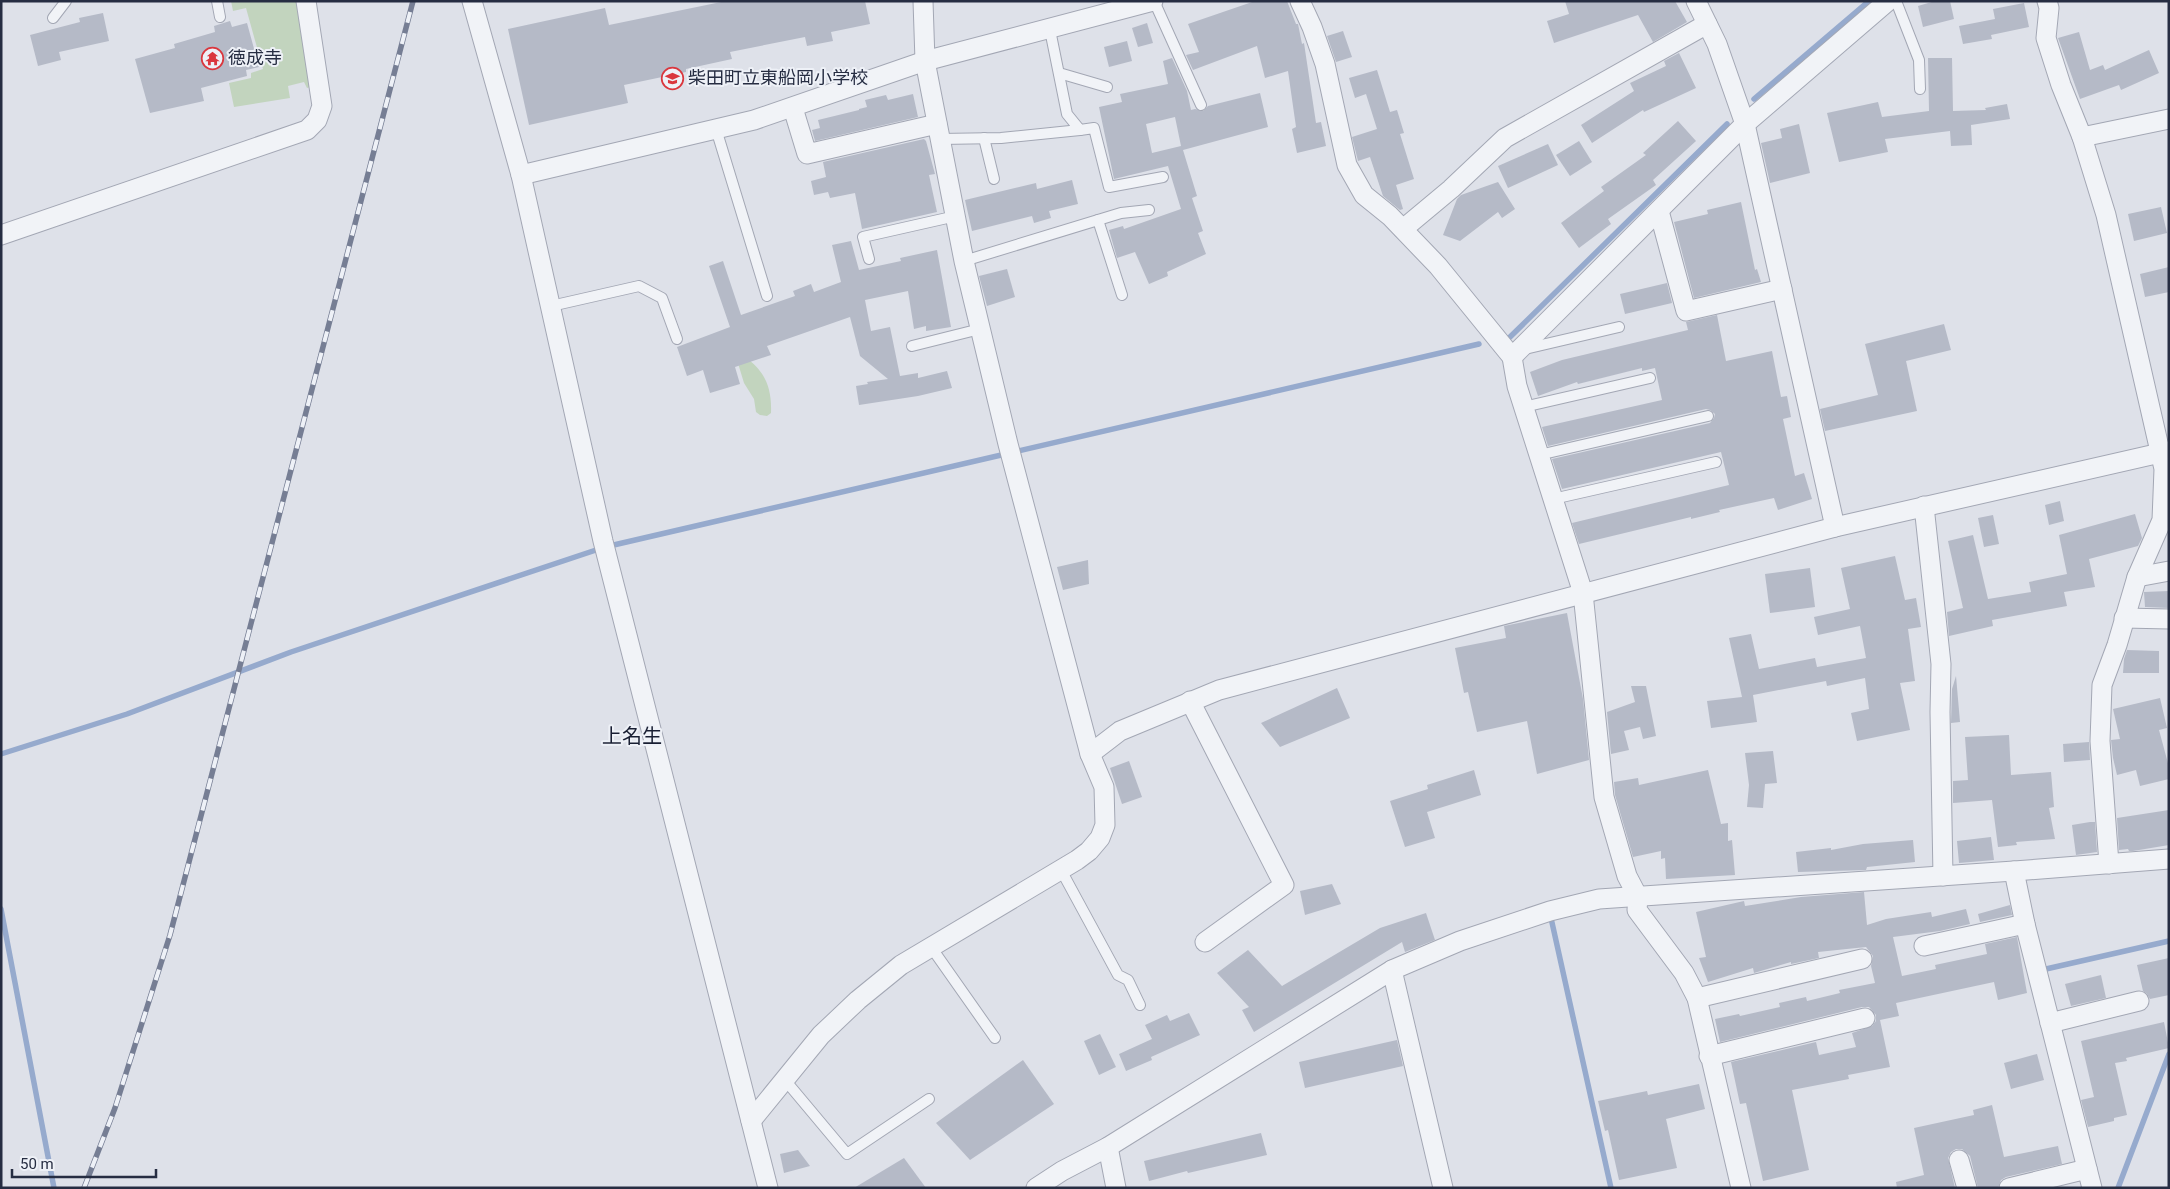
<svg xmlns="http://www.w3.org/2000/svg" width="2170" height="1189" viewBox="0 0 2170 1189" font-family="Roboto,'Noto Sans JP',sans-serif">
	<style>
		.green { fill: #c2d4be }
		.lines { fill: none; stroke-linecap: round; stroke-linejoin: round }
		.stream { stroke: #96aacd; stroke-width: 5.5 }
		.building { fill: #b5bac7; fill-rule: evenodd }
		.lane-casing { stroke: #a3a7b4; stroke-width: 12 }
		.street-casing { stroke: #a3a7b4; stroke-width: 21 }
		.lane { stroke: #f1f3f7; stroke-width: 10 }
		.street { stroke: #f1f3f7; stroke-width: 19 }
		.rail-casing { stroke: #767e94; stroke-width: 5.5 }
		.rail { stroke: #eef1f7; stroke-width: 4; stroke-dasharray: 11; stroke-linecap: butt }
		.labels { text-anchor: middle; stroke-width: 4; stroke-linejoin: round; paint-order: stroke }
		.poi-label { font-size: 18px; fill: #262d42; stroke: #eef1f7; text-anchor: start }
		.quarter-label { font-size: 20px; fill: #181e32; stroke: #eef1f7 }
	</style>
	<rect width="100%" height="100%" fill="#dee1e9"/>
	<!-- green -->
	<g class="green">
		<path d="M 231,1 L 301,1 L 314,86 L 307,88 L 304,82 L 288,86 L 290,98 L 234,107 L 229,83 L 251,78 L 251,73 L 263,69 L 246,8 L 233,11 Z"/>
		<path d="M 745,357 C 765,371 772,388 771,413 L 767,416 L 760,415 L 756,412 L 754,399 L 744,383 L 737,360 Z"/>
	</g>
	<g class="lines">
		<!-- stream -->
		<g class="stream">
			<path d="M 1754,99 L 1869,1"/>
			<path d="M 1510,337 L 1727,124"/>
			<path d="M 1,754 L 127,714 L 291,652 L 605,547 L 1479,344"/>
			<path d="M 1,909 L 54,1188"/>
			<path d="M 1551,918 L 1611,1188"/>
			<path d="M 2046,969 L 2169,941"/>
			<path d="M 2118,1188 L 2169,1054"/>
		</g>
	</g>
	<!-- building -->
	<g class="building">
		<path d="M 726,1 L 865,1 L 870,24 L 831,32 L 833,41 L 807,46 L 805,37 L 730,52 L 732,59 L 686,69 L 686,72 L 624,85 L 628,103 L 529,125 L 508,29 L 605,8 L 609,25 Z"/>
		<path d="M 1255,1 L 1287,1 L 1296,24 L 1298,24 L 1302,44 L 1304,43 L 1316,123 L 1321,122 L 1326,146 L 1297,153 L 1292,129 L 1296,127 L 1288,71 L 1265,78 L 1257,46 L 1193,70 L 1186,55 L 1199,52 L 1188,24 Z"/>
		<path d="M 1565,1 L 1675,1 L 1687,22 L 1653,42 L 1638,15 L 1554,43 L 1547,21 L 1569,14 Z"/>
		<path d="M 1935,1 L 1950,1 L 1954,19 L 1923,27 L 1918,6 Z"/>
		<path d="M 2024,3 L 2029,27 L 1991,35 L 1992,39 L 1963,44 L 1959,26 L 1995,19 L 1993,9 Z"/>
		<path d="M 103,13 L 109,41 L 59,52 L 61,60 L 38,66 L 30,35 L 80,22 L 79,18 Z"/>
		<path d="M 230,21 L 232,27 L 247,23 L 259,67 L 246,70 L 247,76 L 201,88 L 204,101 L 150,113 L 135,59 L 175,48 L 174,44 L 215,32 L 214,26 Z"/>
		<path d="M 1147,23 L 1153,43 L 1138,47 L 1132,28 Z"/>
		<path d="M 1343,31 L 1352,57 L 1336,62 L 1327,36 Z"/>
		<path d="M 2079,32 L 2090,70 L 2103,65 L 2105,70 L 2149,50 L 2159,73 L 2121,90 L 2119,85 L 2080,99 L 2058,38 Z"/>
		<path d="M 1127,41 L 1132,61 L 1109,67 L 1104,47 Z"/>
		<path d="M 1679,53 L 1696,88 L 1644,112 L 1643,110 L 1592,143 L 1581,125 L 1634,91 L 1630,83 L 1666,66 L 1664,61 Z"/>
		<path d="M 1172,58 L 1187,91 L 1191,110 L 1195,109 L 1203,111 L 1208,106 L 1260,93 L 1268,127 L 1183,150 L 1197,196 L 1192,198 L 1203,231 L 1198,233 L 1206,254 L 1167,272 L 1168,276 L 1149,284 L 1135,252 L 1117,258 L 1109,230 L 1123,226 L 1124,229 L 1181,209 L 1168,166 L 1114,179 L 1099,107 L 1122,102 L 1120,94 L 1168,84 L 1163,61 ZM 1175,117 L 1181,146 L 1152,153 L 1146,124 Z"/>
		<path d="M 1928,58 L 1952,58 L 1953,111 L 1986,110 L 1985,108 L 2007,104 L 2010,119 L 1971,125 L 1972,145 L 1951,146 L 1950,131 L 1885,139 L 1888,152 L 1839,162 L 1827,113 L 1878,102 L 1882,117 L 1929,111 Z"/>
		<path d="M 1377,70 L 1390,112 L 1397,110 L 1404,133 L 1400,134 L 1414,179 L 1396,185 L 1403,209 L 1400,210 L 1383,196 L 1370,157 L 1358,161 L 1352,137 L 1377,129 L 1366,94 L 1355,98 L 1349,78 Z"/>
		<path d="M 913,94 L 918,117 L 815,141 L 812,130 L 820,128 L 818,120 L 859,110 L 859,109 L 867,107 L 865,100 L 886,95 L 888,100 Z"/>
		<path d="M 1678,121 L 1696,141 L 1653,180 L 1656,185 L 1608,219 L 1611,224 L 1579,248 L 1561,223 L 1604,191 L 1601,187 L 1646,155 L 1643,153 Z"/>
		<path d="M 1799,124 L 1810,173 L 1770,183 L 1761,143 L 1782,138 L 1780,129 Z"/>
		<path d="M 924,139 L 926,141 L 935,174 L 929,175 L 937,212 L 862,229 L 855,193 L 830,198 L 828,192 L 814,195 L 811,181 L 826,177 L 823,162 Z"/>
		<path d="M 1579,141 L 1592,162 L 1570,176 L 1556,155 Z"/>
		<path d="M 1548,144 L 1558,165 L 1508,188 L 1498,166 Z"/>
		<path d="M 1072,180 L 1078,204 L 1049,211 L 1051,218 L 1034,223 L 1032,216 L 972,231 L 965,200 L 1036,183 L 1037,189 Z"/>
		<path d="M 1498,182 L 1515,209 L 1502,218 L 1498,212 L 1460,241 L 1443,235 L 1457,199 L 1461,195 Z"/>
		<path d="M 1741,202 L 1755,270 L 1757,269 L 1761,282 L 1694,298 L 1674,222 L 1708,214 L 1707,210 Z"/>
		<path d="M 2161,207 L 2167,233 L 2134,241 L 2128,214 Z"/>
		<path d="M 851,241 L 859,270 L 901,261 L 900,258 L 937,250 L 951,327 L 926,331 L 926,326 L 914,329 L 908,291 L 865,300 L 871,331 L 890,327 L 900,376 L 918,373 L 918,378 L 947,371 L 952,388 L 918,396 L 859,405 L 856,386 L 868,384 L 867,382 L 888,379 L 860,356 L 850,317 L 767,346 L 771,355 L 735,367 L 740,384 L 710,393 L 703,370 L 687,376 L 677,347 L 730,327 L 709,266 L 723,261 L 741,315 L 795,296 L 793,291 L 811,284 L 814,292 L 841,282 L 832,245 Z"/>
		<path d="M 2169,267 L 2169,292 L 2145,297 L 2140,274 Z"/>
		<path d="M 1007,269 L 1015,297 L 987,306 L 979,276 Z"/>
		<path d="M 1667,283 L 1672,303 L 1625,314 L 1620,294 Z"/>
		<path d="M 1717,315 L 1726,361 L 1772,351 L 1781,397 L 1787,396 L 1791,417 L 1783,419 L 1795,476 L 1804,473 L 1812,499 L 1778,510 L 1774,498 L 1719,510 L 1720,512 L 1691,519 L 1691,517 L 1579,544 L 1572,523 L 1729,485 L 1721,452 L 1562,489 L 1552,459 L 1710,423 L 1714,418 L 1715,414 L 1710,410 L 1706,409 L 1548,446 L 1542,427 L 1662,400 L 1655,368 L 1642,371 L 1642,368 L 1578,384 L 1577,382 L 1538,396 L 1530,372 L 1562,360 L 1688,330 L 1686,322 Z"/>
		<path d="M 1944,324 L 1951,350 L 1906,361 L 1917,411 L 1825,431 L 1820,409 L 1878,395 L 1865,344 Z"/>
		<path d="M 2060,501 L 2064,521 L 2049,525 L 2045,505 Z"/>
		<path d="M 2135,514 L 2142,538 L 2138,546 L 2089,559 L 2095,587 L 2064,592 L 2067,606 L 1992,620 L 1993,626 L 1949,636 L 1947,612 L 1963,608 L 1948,541 L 1973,535 L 1988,599 L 2031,592 L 2029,582 L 2067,574 L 2059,535 Z"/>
		<path d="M 1993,515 L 1999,544 L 1984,547 L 1978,518 Z"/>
		<path d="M 1895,556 L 1905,600 L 1916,598 L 1921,627 L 1908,629 L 1915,681 L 1900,683 L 1910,730 L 1857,741 L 1851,713 L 1869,709 L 1865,678 L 1827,686 L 1826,681 L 1753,695 L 1757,722 L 1711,728 L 1707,701 L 1742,697 L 1729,638 L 1751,634 L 1759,669 L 1815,658 L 1817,667 L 1866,658 L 1860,626 L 1818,635 L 1814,617 L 1850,609 L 1841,568 Z"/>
		<path d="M 1088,560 L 1089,584 L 1063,590 L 1057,567 Z"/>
		<path d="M 1810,568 L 1815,607 L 1770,613 L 1765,574 Z"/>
		<path d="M 2169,591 L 2169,608 L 2145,607 L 2144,592 Z"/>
		<path d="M 1567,613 L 1583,699 L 1589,760 L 1537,774 L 1527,721 L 1477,732 L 1468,692 L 1464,693 L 1455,648 L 1506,638 L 1504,626 Z"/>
		<path d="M 2127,650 L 2159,651 L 2159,673 L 2123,673 L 2124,659 Z"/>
		<path d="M 1956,676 L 1960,722 L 1951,723 L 1952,689 Z"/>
		<path d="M 1631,686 L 1646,686 L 1656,736 L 1643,739 L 1640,727 L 1624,731 L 1629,750 L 1611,754 L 1607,712 L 1635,702 Z"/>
		<path d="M 1337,688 L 1350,718 L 1280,747 L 1261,723 Z"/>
		<path d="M 2160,698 L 2167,728 L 2159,730 L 2169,767 L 2169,779 L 2140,786 L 2136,770 L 2117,775 L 2113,758 L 2111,740 L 2120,739 L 2113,709 Z"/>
		<path d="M 2009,735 L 2011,775 L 2051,772 L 2054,807 L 2049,808 L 2055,839 L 2016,842 L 2017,845 L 1998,847 L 1992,800 L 1953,803 L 1953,781 L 1968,780 L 1965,737 Z"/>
		<path d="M 2089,742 L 2090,760 L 2064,762 L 2063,744 Z"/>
		<path d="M 1773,751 L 1777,783 L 1765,784 L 1763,808 L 1747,807 L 1749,785 L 1745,753 Z"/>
		<path d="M 1129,761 L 1142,797 L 1122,804 L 1110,768 Z"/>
		<path d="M 1474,770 L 1481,795 L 1427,812 L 1435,838 L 1405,847 L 1390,801 L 1428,789 L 1427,785 Z"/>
		<path d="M 1708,770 L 1721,824 L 1728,823 L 1728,841 L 1732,840 L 1735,875 L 1666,879 L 1665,858 L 1661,859 L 1661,851 L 1633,857 L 1615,795 L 1614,782 L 1638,778 L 1639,785 Z"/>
		<path d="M 2169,810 L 2169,845 L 2133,851 L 2129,851 L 2128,849 L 2119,850 L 2117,818 Z"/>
		<path d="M 2090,822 L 2095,822 L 2097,852 L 2076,855 L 2072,825 Z"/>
		<path d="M 1991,837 L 1994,860 L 1959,863 L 1957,841 Z"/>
		<path d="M 1913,840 L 1915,862 L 1867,867 L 1866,870 L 1798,872 L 1796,852 L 1831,848 L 1831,850 L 1863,844 Z"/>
		<path d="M 1332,884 L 1341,904 L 1305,915 L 1300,891 Z"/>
		<path d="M 1864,892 L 1867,925 L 1886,919 L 1931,912 L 1932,917 L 1966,909 L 1970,924 L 1940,931 L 1893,937 L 1902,976 L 1936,969 L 1935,965 L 1987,954 L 1985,944 L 2017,937 L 2027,993 L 1998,1000 L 1994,982 L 1896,1003 L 1899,1016 L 1880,1020 L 1890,1067 L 1848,1075 L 1849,1079 L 1792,1090 L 1809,1170 L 1763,1181 L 1746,1103 L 1740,1104 L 1731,1062 L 1816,1042 L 1819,1055 L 1856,1047 L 1852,1033 L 1872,1026 L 1876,1021 L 1876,1015 L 1869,1007 L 1862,1007 L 1720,1042 L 1715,1019 L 1739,1014 L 1740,1016 L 1780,1007 L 1779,1003 L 1806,997 L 1807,1001 L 1840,993 L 1839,990 L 1875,983 L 1871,966 L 1873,956 L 1866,947 L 1818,952 L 1819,958 L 1791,964 L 1791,962 L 1754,973 L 1753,968 L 1708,982 L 1699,958 L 1706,957 L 1696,912 L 1744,901 L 1745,906 L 1801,897 Z"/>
		<path d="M 2010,905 L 2012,915 L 1980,922 L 1978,914 Z"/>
		<path d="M 1426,913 L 1435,940 L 1405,952 L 1402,942 L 1254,1032 L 1242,1010 L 1249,1007 L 1217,973 L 1248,950 L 1282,986 L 1380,928 Z"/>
		<path d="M 2169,958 L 2169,995 L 2150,999 L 2147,994 L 2143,991 L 2137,965 Z"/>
		<path d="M 2101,975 L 2106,998 L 2071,1006 L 2065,984 Z"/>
		<path d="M 1189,1013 L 1200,1035 L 1151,1057 L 1152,1060 L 1126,1071 L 1119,1054 L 1152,1039 L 1145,1025 L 1167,1015 L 1170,1021 Z"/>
		<path d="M 2164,1022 L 2169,1048 L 2126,1058 L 2127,1061 L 2115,1063 L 2127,1115 L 2114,1118 L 2114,1121 L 2088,1127 L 2081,1100 L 2094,1097 L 2081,1041 Z"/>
		<path d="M 1100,1034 L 1116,1067 L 1099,1075 L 1084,1041 Z"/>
		<path d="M 1397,1040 L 1403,1066 L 1305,1088 L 1299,1062 Z"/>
		<path d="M 2037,1054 L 2044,1080 L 2011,1089 L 2004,1063 Z"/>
		<path d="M 1023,1060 L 1054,1104 L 970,1160 L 936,1123 Z"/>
		<path d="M 1699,1084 L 1705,1109 L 1666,1119 L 1677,1168 L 1619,1180 L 1608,1130 L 1605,1131 L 1598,1101 L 1647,1091 L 1648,1095 Z"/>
		<path d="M 1992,1105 L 2004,1157 L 2058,1146 L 2062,1164 L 2006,1177 L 2001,1180 L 1998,1188 L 1978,1188 L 1970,1156 L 1962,1149 L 1956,1149 L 1951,1152 L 1948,1158 L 1955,1188 L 1897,1188 L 1896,1182 L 1924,1175 L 1914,1128 L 1974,1115 L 1973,1110 Z"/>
		<path d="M 1261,1133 L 1267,1155 L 1188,1173 L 1187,1171 L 1149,1181 L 1144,1161 Z"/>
		<path d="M 798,1150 L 810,1166 L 784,1173 L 780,1154 Z"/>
		<path d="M 904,1158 L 926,1188 L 854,1188 Z"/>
	</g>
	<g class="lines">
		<defs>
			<g id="lane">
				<path d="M 217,1 L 220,17"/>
				<path d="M 1154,1 L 1201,105"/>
				<path d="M 1896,1 L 1919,60 L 1920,89"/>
				<path d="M 53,18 L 66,1"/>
				<path d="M 1050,30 L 1067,114 L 1080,130 L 1094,128 L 1109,187 L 1163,177"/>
				<path d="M 1059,73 L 1107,87"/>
				<path d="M 716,129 L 767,296"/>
				<path d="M 984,138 L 994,179"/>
				<path d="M 940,139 L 1001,138 L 1080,130"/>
				<path d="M 1098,220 L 1122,295"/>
				<path d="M 869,259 L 863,237 L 956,216"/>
				<path d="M 964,261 L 1121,213 L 1149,210"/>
				<path d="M 551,306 L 639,286 L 662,298 L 677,339"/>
				<path d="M 912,346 L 980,329"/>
				<path d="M 1525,349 L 1619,327"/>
				<path d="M 1524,407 L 1650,378"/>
				<path d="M 1539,455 L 1708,416"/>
				<path d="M 1553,499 L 1716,462"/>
				<path d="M 1061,870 L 1118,975 L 1128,980 L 1140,1005"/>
				<path d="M 931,947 L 995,1038"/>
				<path d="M 785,1080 L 847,1154 L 929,1099"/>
			</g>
			<g id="street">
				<path d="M 472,1 L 521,175 L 603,541 L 768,1188"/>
				<path d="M 1300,1 L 1312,27 L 1325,64 L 1347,165 L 1364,195 L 1390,216 L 1438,266 L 1512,357 L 1517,386 L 1583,593 L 1604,797 L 1627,876 L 1638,897 L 1637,910 L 1684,973 L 1697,998 L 1741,1188"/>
				<path d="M 1696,1 L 1717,44 L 1745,124 L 1835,527"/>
				<path d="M 2047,1 L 2049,8 L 2046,38 L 2061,85 L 2082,137 L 2106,215 L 2164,469 L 2162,520 L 2137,577 L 2117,645 L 2102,685 L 2100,741 L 2109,864"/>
				<path d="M 793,108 L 807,154 L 937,124"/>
				<path d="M 2082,137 L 2169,119"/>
				<path d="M 521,175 L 754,120 L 925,61 L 1153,1"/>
				<path d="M 1659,211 L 1686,311 L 1782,289"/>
				<path d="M 1403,229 L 1451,189 L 1505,138 L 1707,24"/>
				<path d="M 1,235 L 307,130 L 317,120 L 322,106 L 306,1"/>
				<path d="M 1512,357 L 1745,124 L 1888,1"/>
				<path d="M 1924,506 L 1941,664 L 1940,712 L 1943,876"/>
				<path d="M 2137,577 L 2169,571"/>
				<path d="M 2124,618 L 2169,619"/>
				<path d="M 1190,701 L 1284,885 L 1205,942"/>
				<path d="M 1090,754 L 1120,731 L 1219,690 L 1835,527 L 2169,451"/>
				<path d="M 2014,871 L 2025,924 L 2092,1188"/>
				<path d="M 1924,946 L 2025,924"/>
				<path d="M 1392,970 L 1443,1188"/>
				<path d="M 1697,998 L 1862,959"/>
				<path d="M 2050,1023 L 2139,1001"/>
				<path d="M 1709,1056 L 1865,1018"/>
				<path d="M 751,1121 L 821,1035 L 858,1000 L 901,965 L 1077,860 L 1089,851 L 1100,838 L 1105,825 L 1104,787 L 1090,754 L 1008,444 L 964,261 L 925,61 L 923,1"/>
				<path d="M 1108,1147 L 1116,1188"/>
				<path d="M 1959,1160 L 1967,1188"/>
				<path d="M 1036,1188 L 1062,1171 L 1108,1147 L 1392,970 L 1460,941 L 1550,911 L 1599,899 L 2014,871 L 2169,859"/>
				<path d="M 2009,1188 L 2087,1169"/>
			</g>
		</defs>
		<!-- lane casing -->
		<use href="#lane" class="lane-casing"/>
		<!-- street casing -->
		<use href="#street" class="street-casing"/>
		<!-- lane -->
		<use href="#lane" class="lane"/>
		<!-- street -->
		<use href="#street" class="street"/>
		<defs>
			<path id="rail" d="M 84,1188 L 115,1108 L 170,935 L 413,1"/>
		</defs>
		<!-- rail casing -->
		<use href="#rail" class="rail-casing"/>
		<!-- rail -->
		<use href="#rail" class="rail"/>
	</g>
	<!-- icons -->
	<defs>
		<symbol id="temple-ring" viewBox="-11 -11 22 22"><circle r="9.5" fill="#eef1f7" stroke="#da373e" stroke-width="1.5"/><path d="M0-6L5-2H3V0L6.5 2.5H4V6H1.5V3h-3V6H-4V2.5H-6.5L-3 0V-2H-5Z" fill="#da373e"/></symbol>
		<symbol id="school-ring" viewBox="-11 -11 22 22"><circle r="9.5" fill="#eef1f7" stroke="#da373e" stroke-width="1.5"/><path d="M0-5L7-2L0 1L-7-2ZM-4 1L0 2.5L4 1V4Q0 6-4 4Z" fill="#da373e"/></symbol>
	</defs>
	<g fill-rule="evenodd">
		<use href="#temple-ring" x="200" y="46" width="25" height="25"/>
		<use href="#school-ring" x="660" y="66" width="25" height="25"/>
	</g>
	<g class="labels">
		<!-- poi labels -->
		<g class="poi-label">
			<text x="228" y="64">徳成寺</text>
			<text x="688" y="84">柴田町立東船岡小学校</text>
		</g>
		<!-- quarter labels -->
		<g class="quarter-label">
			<text x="632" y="743">上名生</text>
		</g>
	</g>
	<!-- border -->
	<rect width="2170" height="1189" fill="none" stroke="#262d42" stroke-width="5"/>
	<!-- scale -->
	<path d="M12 1169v8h144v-8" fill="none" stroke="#262d42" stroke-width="2.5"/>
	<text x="20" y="1169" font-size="15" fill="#262d42" stroke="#eef1f7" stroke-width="4" paint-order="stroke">50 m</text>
</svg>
